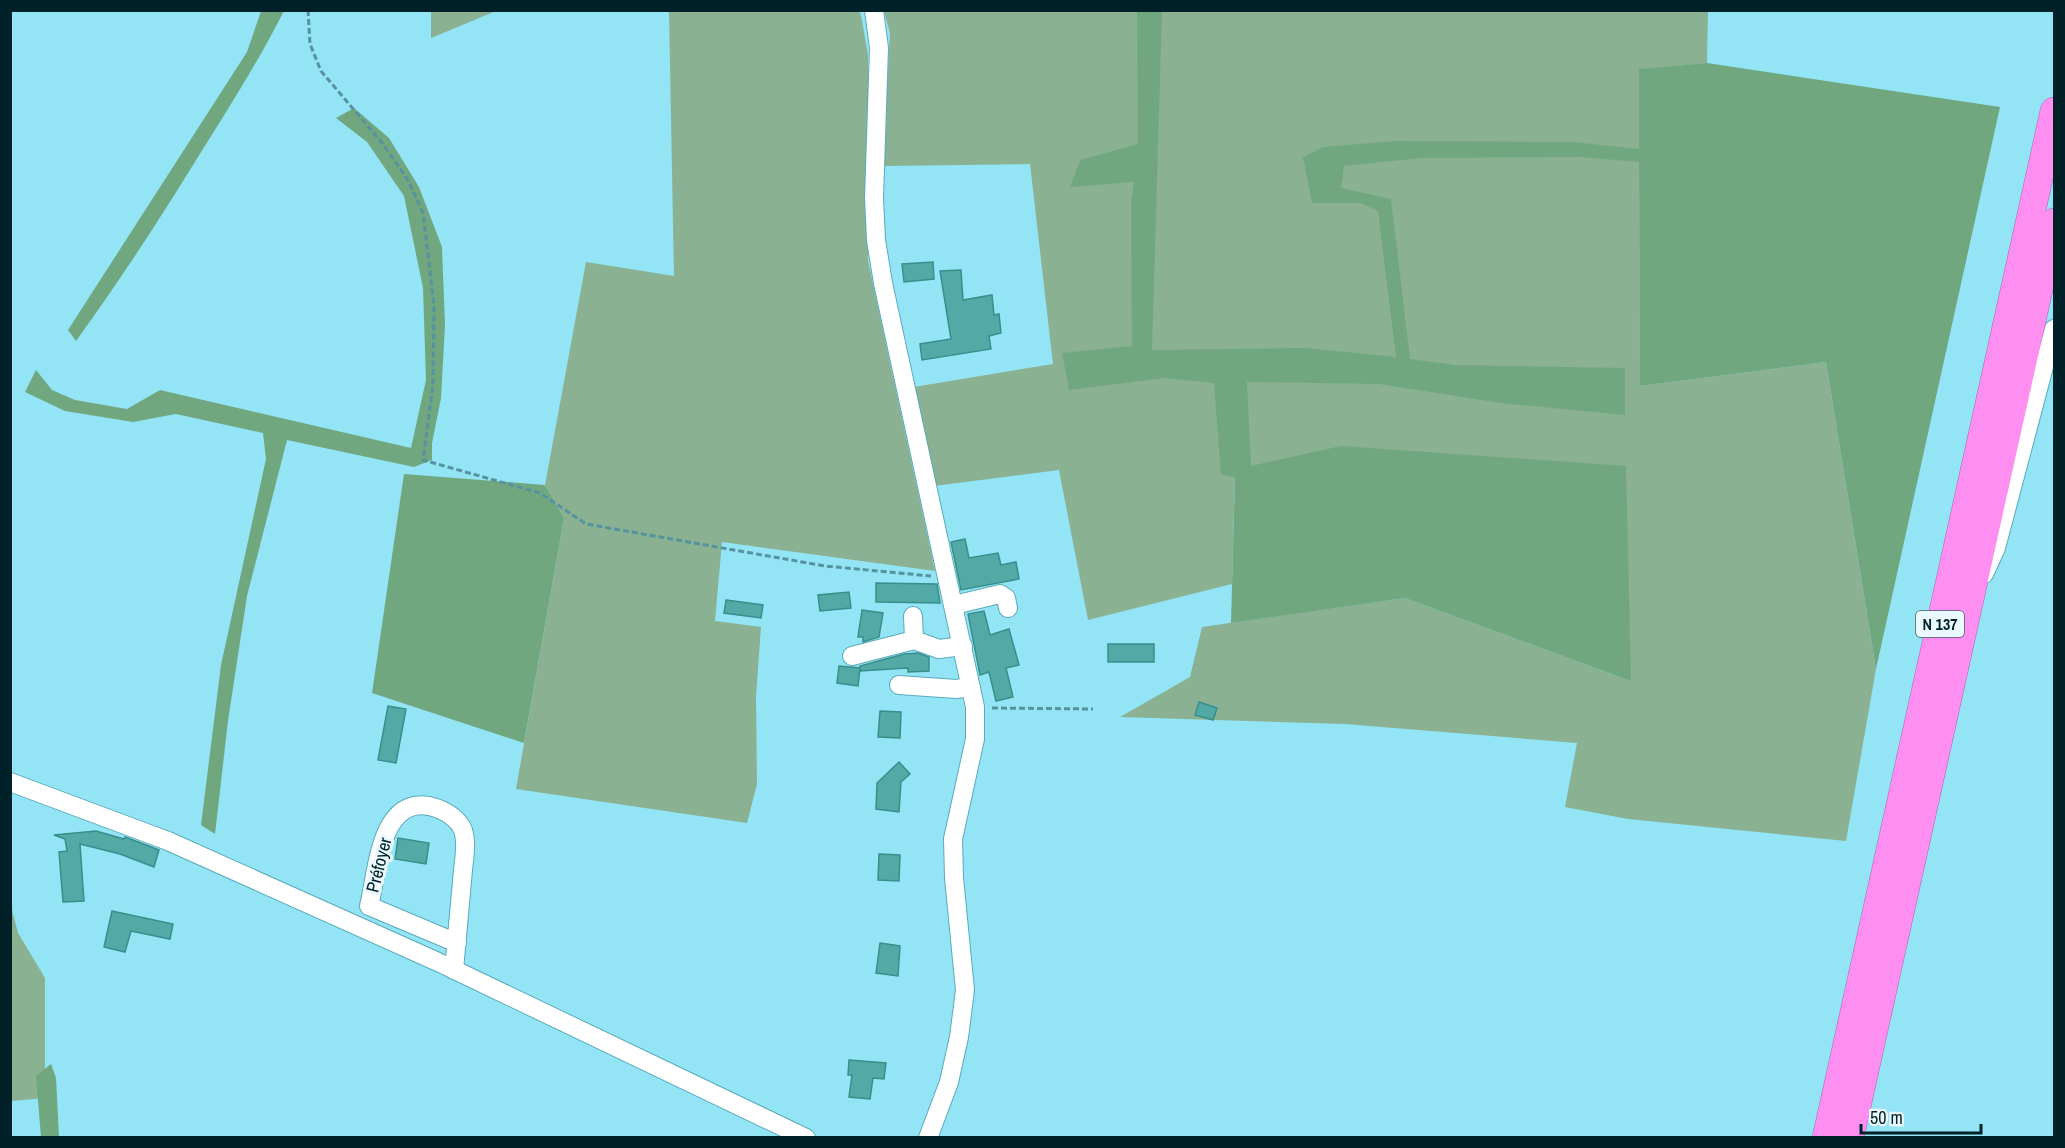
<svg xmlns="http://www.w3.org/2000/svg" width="2065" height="1148" viewBox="0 0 2065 1148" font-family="'Archivo Narrow',sans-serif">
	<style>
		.green { fill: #89b192 }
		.forest { fill: #71a77f }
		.building { fill: #53a9a6; stroke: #378f8c; stroke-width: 1.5 }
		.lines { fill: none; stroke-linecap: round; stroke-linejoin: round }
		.minor-casing { stroke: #59aaba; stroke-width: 20 }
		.highway-casing { stroke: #a668aa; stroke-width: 28 }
		.path { stroke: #56939f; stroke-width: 3; stroke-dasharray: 6 3; stroke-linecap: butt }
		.minor { stroke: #fff; stroke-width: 18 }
		.highway { stroke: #ff8ef1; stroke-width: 27 }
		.labels { text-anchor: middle; stroke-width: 6; stroke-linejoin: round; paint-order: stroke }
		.shield { fill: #eaf9fd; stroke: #466267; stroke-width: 1.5 }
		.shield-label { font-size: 16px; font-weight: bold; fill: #002127 }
		.street-label { font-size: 18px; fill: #002127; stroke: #eaf9fd }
	</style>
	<rect width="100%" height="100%" fill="#93e4f5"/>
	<!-- green -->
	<g class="green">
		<path d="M 431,11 L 431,10 L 496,11 L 431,38 Z"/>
		<path d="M 669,11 L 859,11 L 861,15 L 868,55 L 868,261 L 935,571 L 722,542 L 715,621 L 761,627 L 756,696 L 757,784 L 747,823 L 516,789 L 564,518 L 545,485 L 586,262 L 674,276 Z"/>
		<path d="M 884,11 L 1708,11 L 1707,63 L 1639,70 L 1640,386 L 1826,362 L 1876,669 L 1846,841 L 1628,819 L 1565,807 L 1577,743 L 1345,724 L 1120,717 L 1190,677 L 1202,627 L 1405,598 L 1631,681 L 1235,471 L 1232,584 L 1088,620 L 1059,470 L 934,486 L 914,387 L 1053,364 L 1030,164 L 883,166 L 890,33 Z"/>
		<path d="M 10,902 L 18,933 L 45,978 L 45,1098 L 11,1101 Z"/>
	</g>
	<!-- forest -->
	<g class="forest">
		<path d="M 261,11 L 284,11 C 257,64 225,114 193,165 C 156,225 118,283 76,341 L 68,330 L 247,52 Z"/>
		<path d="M 1137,11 L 1162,11 L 1152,350 L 1306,348 L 1396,357 L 1378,211 L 1361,203 L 1312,203 L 1303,157 L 1323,147 L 1396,141 L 1573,142 L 1639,149 L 1639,69 L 1707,63 L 2000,107 L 1876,669 L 1826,362 L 1640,386 L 1639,162 L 1581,157 L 1421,158 L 1344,166 L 1341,188 L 1391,199 L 1410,359 L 1455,365 L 1625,368 L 1625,415 L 1501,403 L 1379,384 L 1247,382 L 1251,466 L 1341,446 L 1626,466 L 1631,681 L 1405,598 L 1231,623 L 1235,477 L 1221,475 L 1214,383 L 1165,378 L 1069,390 L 1062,353 L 1132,346 L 1131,202 L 1134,182 L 1070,187 L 1080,160 L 1138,144 Z"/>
		<path d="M 354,108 L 389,138 L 419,187 L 442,247 L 445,325 L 441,398 L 432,443 L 432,460 L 414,467 L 287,440 L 247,596 L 228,721 L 215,834 L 201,825 L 221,665 L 266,459 L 263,433 L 176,414 L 133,422 L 65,411 L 25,392 L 36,370 L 52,390 L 75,400 L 127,409 L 160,390 L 411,448 L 426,380 L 423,288 L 404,196 L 367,142 L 336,118 Z"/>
		<path d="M 404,474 L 545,485 L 564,518 L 524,743 L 372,693 Z"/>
		<path d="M 51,1064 L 56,1078 L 59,1137 L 41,1137 L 36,1076 Z"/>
	</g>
	<!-- building -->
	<g class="building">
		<path d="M 933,262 L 934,279 L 904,282 L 902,264 Z"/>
		<path d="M 961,270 L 963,300 L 992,295 L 994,315 L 999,314 L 1001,333 L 989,336 L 991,349 L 922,360 L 920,344 L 951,339 L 940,271 Z"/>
		<path d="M 965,539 L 969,558 L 998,553 L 1001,565 L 1016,562 L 1019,579 L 961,590 L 951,542 Z"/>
		<path d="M 876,583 L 937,584 L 940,603 L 876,602 Z"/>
		<path d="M 849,592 L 851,608 L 820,611 L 818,595 Z"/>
		<path d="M 726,600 L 763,605 L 761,618 L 724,613 Z"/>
		<path d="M 862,610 L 883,613 L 879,637 L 863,642 L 863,637 L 858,637 Z"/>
		<path d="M 984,611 L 990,635 L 1009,629 L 1019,665 L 1006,668 L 1013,697 L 996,701 L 989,672 L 980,675 L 968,614 Z"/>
		<rect x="1108" y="644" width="46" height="18"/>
		<path d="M 918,653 L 929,657 L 929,671 L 908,672 L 908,668 L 860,671 L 860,666 L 904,654 Z"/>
		<path d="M 839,666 L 860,668 L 858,686 L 837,683 Z"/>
		<path d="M 1199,702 L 1217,708 L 1213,720 L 1195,715 Z"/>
		<path d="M 388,706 L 406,709 L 396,763 L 378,760 Z"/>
		<path d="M 880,711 L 901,712 L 900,738 L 878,737 Z"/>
		<path d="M 899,762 L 910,774 L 901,782 L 899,812 L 876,809 L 877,783 Z"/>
		<path d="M 96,831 L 124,839 L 125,837 L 159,850 L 154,867 L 120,854 L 80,844 L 84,901 L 63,902 L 59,852 L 67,851 L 65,839 L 54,835 Z"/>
		<path d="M 398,838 L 429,843 L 426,864 L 395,859 Z"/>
		<path d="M 879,854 L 900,855 L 899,881 L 878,880 Z"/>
		<path d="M 112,911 L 173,924 L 170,939 L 131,931 L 125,952 L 104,947 Z"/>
		<path d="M 880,943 L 900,946 L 898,976 L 876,973 Z"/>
		<path d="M 849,1060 L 886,1063 L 884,1079 L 873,1078 L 870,1099 L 849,1097 L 852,1075 L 848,1075 Z"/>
	</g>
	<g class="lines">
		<defs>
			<g id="minor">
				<path d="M 874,10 L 879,48 L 874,198 L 876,240 L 883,283 L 975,707 L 975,739 L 953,839 L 954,878 L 965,990 L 959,1037 L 949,1082 L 928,1138"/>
				<path d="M 1984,574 L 1996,548 L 2054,329"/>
				<path d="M 954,605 L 1000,594 L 1006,598 L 1008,608"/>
				<path d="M 913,616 L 914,640"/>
				<path d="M 852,656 L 914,640 L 939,649 L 963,646"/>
				<path d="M 899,685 L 956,689 L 971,687"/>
				<path d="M 10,782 L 168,841 L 438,962 L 806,1138"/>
				<path d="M 454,970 C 457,937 460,903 463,870 C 464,858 467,846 464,834 C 462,822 449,813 439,809 C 380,787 378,870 369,906 L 457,943"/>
			</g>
			<g id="highway">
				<path d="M 1826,1138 L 2054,111"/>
				<path d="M 1850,1138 L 2054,222"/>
			</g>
		</defs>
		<!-- minor casing -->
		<use href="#minor" class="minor-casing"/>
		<!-- highway casing -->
		<use href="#highway" class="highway-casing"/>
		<!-- path -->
		<g class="path">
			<path d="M 308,10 L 310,44 L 321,71 L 383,144 L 408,180 L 423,213 L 434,305 L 433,385 L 423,460 L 540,493 L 586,524 L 825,566 L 931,576"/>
			<path d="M 992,708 L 1093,709"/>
		</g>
		<!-- minor -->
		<use href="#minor" class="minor"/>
		<!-- highway -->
		<use href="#highway" class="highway"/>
	</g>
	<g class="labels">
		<!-- shield labels -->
		<rect class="shield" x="1916" y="611" width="48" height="26" rx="4.5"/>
		<g class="shield-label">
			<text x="1940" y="630">N 137</text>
		</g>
		<!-- street labels -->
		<g class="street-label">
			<text transform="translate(379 865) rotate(-76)" y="6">Préfoyer</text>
		</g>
	</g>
	<!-- border -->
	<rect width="2065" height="1148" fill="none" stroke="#002127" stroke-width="24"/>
	<!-- scale -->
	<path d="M1861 1124v9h120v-9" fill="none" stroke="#002127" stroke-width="3"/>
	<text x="1870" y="1124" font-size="18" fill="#002127" stroke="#eaf9fd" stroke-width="4.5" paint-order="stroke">50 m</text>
</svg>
